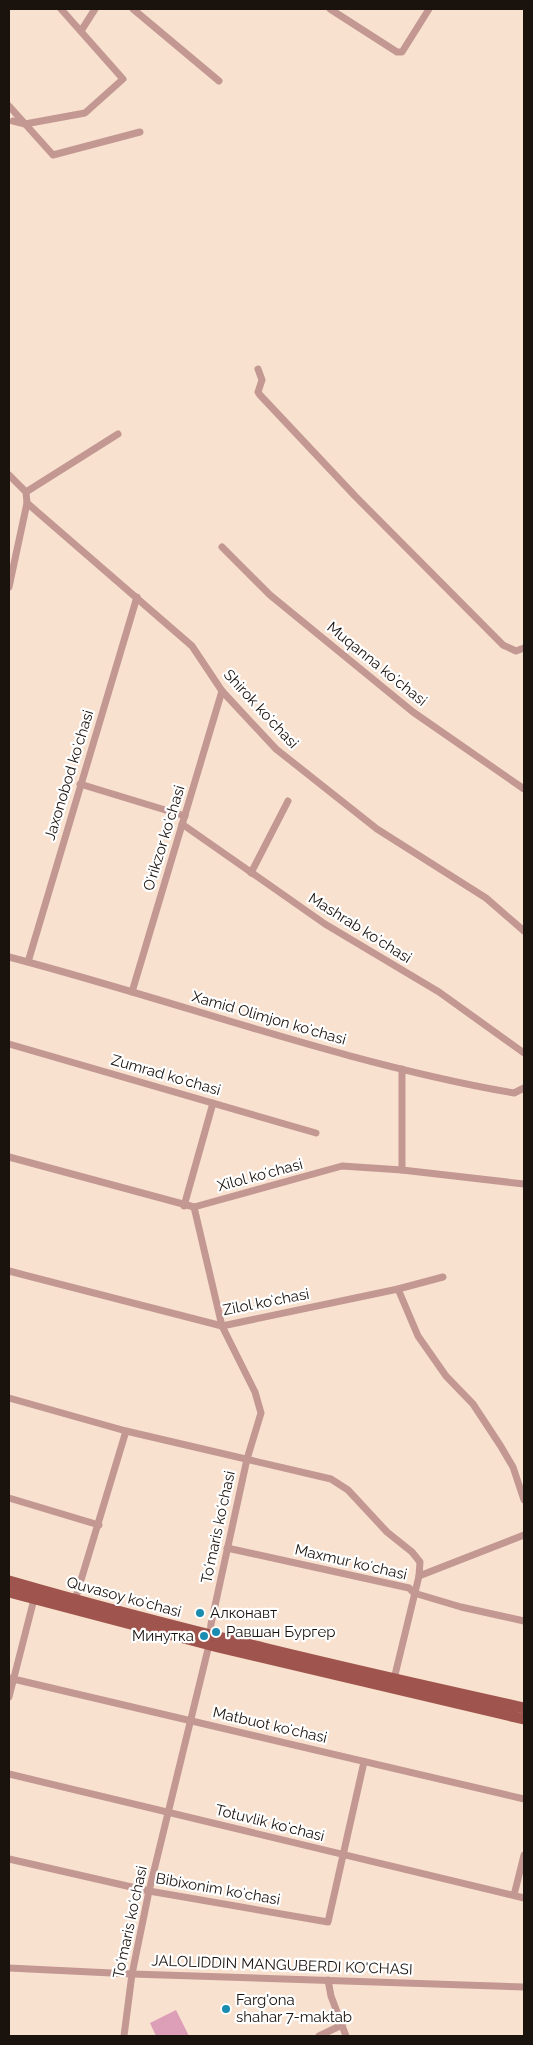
<svg xmlns="http://www.w3.org/2000/svg" width="533" height="2045" viewBox="0 0 533 2045" font-family="Raleway,sans-serif">
	<style>
		.green { fill: #dd9eb7 }
		.lines { fill: none; stroke-linecap: round; stroke-linejoin: round }
		.street { stroke: #c39892; stroke-width: 7 }
		.primary { stroke: #9f554d; stroke-width: 11 }
		.poi-dot { fill: #198cb0; stroke: #fff; stroke-width: 2 }
		.labels { text-anchor: middle; stroke-width: 4.5; stroke-linejoin: round; paint-order: stroke }
		.street-label { font-size: 15px; fill: #1a120c; stroke: #fff }
		.poi-label { font-size: 15px; fill: #1a120c; stroke: #fff; text-anchor: start }
	</style>
	<rect width="100%" height="100%" fill="#f9e1cf"/>
	<!-- green -->
	<path class="green" d="M 176,2010 L 189,2036 L 156,2036 L 150,2023 Z"/>
	<g class="lines">
		<!-- street -->
		<g class="street">
			<path d="M 133,9 L 219,81"/>
			<path d="M 330,9 L 397,52 L 402,52 L 429,9"/>
			<path d="M 81,31 L 95,9"/>
			<path d="M 9,106 L 53,155 L 140,132"/>
			<path d="M 13,121 L 25,124 L 85,113 L 123,79 L 61,9"/>
			<path d="M 258,369 L 262,380 L 258,392 L 260,395 L 355,496 L 503,645 L 516,651 L 524,648"/>
			<path d="M 9,475 L 26,492 L 27,503 L 192,646 L 222,691 L 276,749 L 377,829 L 486,898 L 524,931"/>
			<path d="M 26,492 L 118,434"/>
			<path d="M 222,547 L 270,595 L 413,712 L 524,789"/>
			<path d="M 9,587 L 27,503"/>
			<path d="M 80,784 L 185,816"/>
			<path d="M 182,824 L 325,924 L 439,992 L 524,1053"/>
			<path d="M 251,873 L 288,801"/>
			<path d="M 9,957 C 177,1001 342,1063 514,1093 L 524,1088"/>
			<path d="M 28,962 L 137,597"/>
			<path d="M 132,992 L 222,691"/>
			<path d="M 9,1044 L 316,1133"/>
			<path d="M 402,1069 L 402,1170"/>
			<path d="M 9,1157 L 194,1207 L 342,1166 L 402,1170 L 524,1184"/>
			<path d="M 184,1206 L 213,1103"/>
			<path d="M 9,1271 L 222,1326 L 398,1289 L 443,1277"/>
			<path d="M 398,1289 L 418,1336 L 446,1376 L 473,1404 L 500,1445 L 513,1467 L 524,1500"/>
			<path d="M 9,1398 L 126,1431 L 331,1479 L 348,1490 L 387,1532 L 412,1552 L 420,1562 L 419,1576 L 394,1679"/>
			<path d="M 9,1498 L 99,1525"/>
			<path d="M 227,1548 L 409,1588 L 414,1593 L 461,1607 L 524,1621"/>
			<path d="M 419,1576 L 524,1535"/>
			<path d="M 75,1600 L 126,1431"/>
			<path d="M 9,1678 L 524,1799"/>
			<path d="M 9,1697 L 34,1599"/>
			<path d="M 9,1774 L 524,1898"/>
			<path d="M 9,1859 L 149,1891 L 328,1922 L 364,1762"/>
			<path d="M 514,1895 L 524,1855"/>
			<path d="M 9,1968 L 132,1974 L 524,1987"/>
			<path d="M 328,1980 L 331,1996 L 346,2036"/>
			<path d="M 124,2036 L 132,1974 L 149,1891 L 209,1645 L 211,1624 L 247,1459 L 261,1413 L 255,1392 L 222,1326 L 194,1207"/>
			<path d="M 319,2036 L 342,2025"/>
		</g>
		<!-- primary -->
		<g class="primary">
			<path d="M 9,1581 C 179,1630 352,1670 524,1708"/>
			<path d="M 9,1592 L 218,1647 L 524,1719"/>
		</g>
	</g>
	<!-- markers -->
	<g class="poi-dot">
		<circle cx="200" cy="1613" r="5"/>
		<circle cx="216" cy="1632" r="5"/>
		<circle cx="204" cy="1636" r="5"/>
		<circle cx="226" cy="2009" r="5"/>
	</g>
	<g class="labels">
		<!-- street labels -->
		<g class="street-label">
			<text transform="translate(377 664) rotate(39)" y="5">Muqanna koʻchasi</text>
			<text transform="translate(261 709) rotate(47)" y="5">Shirok koʻchasi</text>
			<text transform="translate(69 775) rotate(-73)" y="5">Jaxonobod koʻchasi</text>
			<text transform="translate(164 838) rotate(-73)" y="5">Oʻrikzor koʻchasi</text>
			<text transform="translate(360 928) rotate(32)" y="5">Mashrab koʻchasi</text>
			<text transform="translate(269 1018) rotate(16)" y="5">Xamid Olimjon koʻchasi</text>
			<text transform="translate(166 1075) rotate(16)" y="5">Zumrad koʻchasi</text>
			<text transform="translate(260 1175) rotate(-15)" y="5">Xilol koʻchasi</text>
			<text transform="translate(266 1302) rotate(-11)" y="5">Zilol koʻchasi</text>
			<text transform="translate(218 1527) rotate(-78)" y="5">Toʻmaris koʻchasi</text>
			<text transform="translate(351 1562) rotate(13)" y="5">Maxmur koʻchasi</text>
			<text transform="translate(124 1597) rotate(15)" y="5">Quvasoy koʻchasi</text>
			<text transform="translate(270 1725) rotate(13)" y="5">Matbuot koʻchasi</text>
			<text transform="translate(270 1823) rotate(14)" y="5">Totuvlik koʻchasi</text>
			<text transform="translate(218 1889) rotate(10)" y="5">Bibixonim koʻchasi</text>
			<text transform="translate(130 1922) rotate(-78)" y="5">Toʻmaris koʻchasi</text>
			<text transform="translate(282 1965) rotate(2)" y="5">JALOLIDDIN MANGUBERDI KO'CHASI</text>
		</g>
		<!-- poi labels -->
		<g class="poi-label">
			<text x="210" y="1618">Алконавт</text>
			<text x="226" y="1637">Равшан Бургер</text>
			<text x="194" y="1641" text-anchor="end">Минутка</text>
			<text x="236" y="2005">Farg'ona<tspan x="236" dy="17">shahar 7-maktab</tspan></text>
		</g>
	</g>
	<!-- border -->
	<rect width="533" height="2045" fill="none" stroke="#1a120c" stroke-width="20"/>
</svg>
